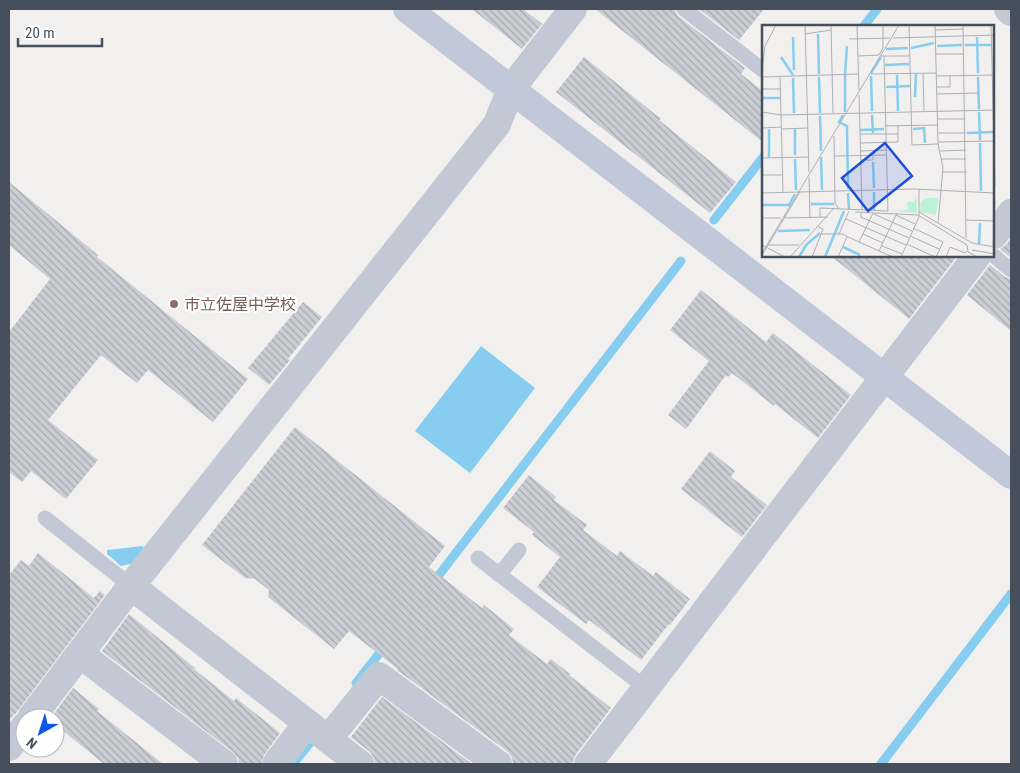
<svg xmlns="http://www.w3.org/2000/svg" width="1020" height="773" viewBox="0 0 1020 773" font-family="'Roboto Condensed','Noto Sans JP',sans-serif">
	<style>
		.water { fill: #87cdf0 }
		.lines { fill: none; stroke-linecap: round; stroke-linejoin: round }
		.stream { stroke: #87cdf0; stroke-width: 9 }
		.building { fill: url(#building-back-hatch) }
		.lane { stroke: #c2c9d5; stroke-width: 15 }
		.street { stroke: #c2c9d5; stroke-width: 28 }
		.secondary { stroke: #c1c9d9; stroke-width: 28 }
		.education-dot { fill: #8d6e63; stroke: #fff; stroke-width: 2 }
		.labels { text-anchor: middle; stroke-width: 4; stroke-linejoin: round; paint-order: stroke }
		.education-label { font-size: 16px; fill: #785e54; stroke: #fff; text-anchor: start }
		.inset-river { fill: none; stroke: #87cdf0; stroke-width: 2.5 }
		.inset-road { fill: none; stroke: #adafb5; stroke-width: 1 }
		.view { fill: #1d4ed8; fill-opacity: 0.15; stroke: #1d4ed8; stroke-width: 2.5 }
		.inset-edge { fill: none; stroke: #46505d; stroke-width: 2.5 }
	</style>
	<defs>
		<pattern id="building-back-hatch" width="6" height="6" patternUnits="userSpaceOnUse" patternTransform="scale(1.25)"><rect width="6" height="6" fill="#cbcdd5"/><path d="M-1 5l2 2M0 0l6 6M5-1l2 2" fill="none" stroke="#a7a9b0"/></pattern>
	</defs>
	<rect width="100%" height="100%" fill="#f2efef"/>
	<!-- water -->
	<g class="water">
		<path d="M 481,346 L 535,388 L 470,473 L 415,431 Z"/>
		<path d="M 143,546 L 145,554 L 135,563 L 121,566 L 107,554 L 107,550 Z"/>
	</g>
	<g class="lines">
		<!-- stream -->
		<g class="stream">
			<path d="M 864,26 L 877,9"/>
			<path d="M 714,220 L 764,156"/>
			<path d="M 432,584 L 681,261"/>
			<path d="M 356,683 L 385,646"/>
			<path d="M 293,764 L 310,743"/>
			<path d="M 881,764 L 1011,594"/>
		</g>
	</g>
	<!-- building -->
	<g class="building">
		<path d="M 472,9 L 523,9 L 542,24 L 522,49 Z"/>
		<path d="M 595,9 L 675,9 L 676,13 L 678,16 L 745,68 L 741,74 L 764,92 L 764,143 Z"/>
		<path d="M 699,9 L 764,9 L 739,40 Z"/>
		<path d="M 584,57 L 661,119 L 659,120 L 736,182 L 710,213 L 556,92 Z"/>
		<path d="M 9,182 L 98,255 L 97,257 L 248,379 L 213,422 L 148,370 L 137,383 L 101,355 L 48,420 L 98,460 L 66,499 L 31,471 L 22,482 L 9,472 L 9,332 L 50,279 L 9,245 Z"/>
		<path d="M 1011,238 L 1011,258 L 1000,249 L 1006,245 Z"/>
		<path d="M 831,256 L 957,256 L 909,319 Z"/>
		<path d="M 990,265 L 1005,277 L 1011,279 L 1011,331 L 967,295 Z"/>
		<path d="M 701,290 L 766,342 L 773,333 L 851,395 L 818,438 L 775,404 L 774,406 L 732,373 L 728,377 L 726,375 L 686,429 L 668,415 L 709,361 L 670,330 Z"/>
		<path d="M 303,302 L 322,317 L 288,359 L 290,360 L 269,385 L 248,368 Z"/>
		<path d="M 295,427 L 445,546 L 429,567 L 482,608 L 484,605 L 514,629 L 509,635 L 547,664 L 551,659 L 570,674 L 569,675 L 611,708 L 576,754 L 572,764 L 513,764 L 512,757 L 507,751 L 397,670 L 398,669 L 349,631 L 334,649 L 268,597 L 269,590 L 255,579 L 245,578 L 202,545 Z"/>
		<path d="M 710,451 L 735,471 L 731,477 L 767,505 L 742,537 L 681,489 Z"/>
		<path d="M 529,475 L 556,497 L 554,500 L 587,525 L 583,530 L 617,556 L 620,551 L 653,576 L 656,572 L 690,599 L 670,625 L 669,624 L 641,660 L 589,620 L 586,624 L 537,587 L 560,557 L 532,535 L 534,532 L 503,508 Z"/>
		<path d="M 38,553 L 94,598 L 100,591 L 105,595 L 19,709 L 16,713 L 11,718 L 9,718 L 9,575 L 21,560 L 29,566 Z"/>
		<path d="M 129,614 L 195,668 L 194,669 L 234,701 L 236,698 L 280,733 L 264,755 L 261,764 L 239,764 L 238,758 L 233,752 L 102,651 Z"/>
		<path d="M 73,688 L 99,709 L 97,711 L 163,764 L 104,764 L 55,724 L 55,718 L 51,718 Z"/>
		<path d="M 382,697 L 472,764 L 375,764 L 374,758 L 370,752 L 351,737 Z"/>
	</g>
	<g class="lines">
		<!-- lane -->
		<g class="lane">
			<path d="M 684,9 L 764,71"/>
			<path d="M 994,256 L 1011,270"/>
			<path d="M 45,518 L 131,586"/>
			<path d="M 478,558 L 646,688"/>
			<path d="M 499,575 L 519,550"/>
		</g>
		<!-- street -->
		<g class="street">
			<path d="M 1008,9 L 1011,12"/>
			<path d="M 994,235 L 1011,213"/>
			<path d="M 131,586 L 360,764"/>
			<path d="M 80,654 L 224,764"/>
			<path d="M 31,718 L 131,586 L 497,124 L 511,89 L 573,9"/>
			<path d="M 328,739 L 379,676 L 498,764"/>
			<path d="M 9,747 L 25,726"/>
			<path d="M 276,764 L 307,723"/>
			<path d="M 588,764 L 977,256"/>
		</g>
		<!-- secondary -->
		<path class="secondary" d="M 407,9 L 1011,475"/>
	</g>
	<!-- markers -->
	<circle class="education-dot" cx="174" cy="304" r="5"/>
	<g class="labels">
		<!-- education labels -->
		<g class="education-label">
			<text x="184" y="310">市立佐屋中学校</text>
		</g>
	</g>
	<!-- overview -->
	<g transform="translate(762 25)">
		<rect width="232" height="232" fill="#f2efef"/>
		<path d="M 154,170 L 155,188 L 130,186 L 146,185 L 145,177 L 152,177 Z" fill="#bbf1d6"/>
		<path d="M 164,173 L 176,173 L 174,190 L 158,187 L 159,177 Z" fill="#bbf1d6"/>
		<path class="inset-river" d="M 56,9 L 57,49M 31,12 L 32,45M 215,12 L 216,48M 203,20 L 229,20M 175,21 L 200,20M 149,23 L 172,18M 124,24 L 146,23M 19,32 L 31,50M 123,40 L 147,39M 109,48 L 119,32M 83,49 L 85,21M 135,50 L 136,86M 109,51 L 110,86M 57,52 L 58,88M 216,52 L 217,84M 31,53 L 32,88M 124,62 L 148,61M 153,72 L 154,49M 1,73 L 18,73M 83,87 L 83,50M 217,87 L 218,115M 81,90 L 77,97 L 85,101 L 86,164M 110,90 L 111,108M 58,91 L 59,126M 7,104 L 7,132M 33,104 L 33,130M 151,104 L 162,103 L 163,118M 98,105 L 122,104M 205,108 L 231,107M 218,118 L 219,166M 59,132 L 60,165M 33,134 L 34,165M 111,137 L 112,163M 112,167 L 112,185M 86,168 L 87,184M 49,179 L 72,179M 0,180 L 27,180 L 33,169M 16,206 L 48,205M 217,219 L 218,198M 81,222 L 98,230M 37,232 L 44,220 L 58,208M 63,232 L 82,186"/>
		<path class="inset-road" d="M 43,0 L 47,147M 69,0 L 71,88M 95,0 L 97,65M 147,0 L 150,120 L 176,119M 173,0 L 176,119 L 181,143 L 176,198M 201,0 L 204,213M 229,0 L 233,161M 173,5 L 201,4M 43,9 L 69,5M 131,13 L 233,10M 87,14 L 128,13M 174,29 L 202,29M 96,31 L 117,30 L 121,23 L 121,0M 119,31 L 147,31M 0,46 L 3,21 L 14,0M 161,48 L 162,86M 109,49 L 174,48M 18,51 L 21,167M 174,51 L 233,50M 0,52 L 96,49M 174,62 L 188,62 L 188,51M 0,64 L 19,64M 175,69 L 216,68M 97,70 L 100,185M 0,87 L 19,90 L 233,85M 175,94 L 203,94M 123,101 L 175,100M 0,103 L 19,102M 20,104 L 46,103M 176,108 L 204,108M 98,109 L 136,109M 72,111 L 73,178 L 77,184M 176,117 L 233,116M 98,118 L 136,117 L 136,100M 98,126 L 124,125M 178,126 L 204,125M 72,131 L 124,130M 0,133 L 46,132M 179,134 L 204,134M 98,135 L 111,135 L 111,130M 180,147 L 205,147M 0,150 L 21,150M 47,152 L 48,192M 0,168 L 152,164 L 233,168M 93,187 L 156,190 L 205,220 L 206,227 L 215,232M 157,187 L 210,218 L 233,222M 99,188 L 99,192 L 147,213M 111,188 L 97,217 L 131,232M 112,189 L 150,206M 134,190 L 153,199M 58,192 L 58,183 L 126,186 L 122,31M 0,193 L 19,193M 23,193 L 66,192M 84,194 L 144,220M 204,195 L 233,196M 151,203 L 181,217 L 174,232M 59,209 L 80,209 L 97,217M 77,209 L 87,186M 101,209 L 121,218M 148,211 L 177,224M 145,219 L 173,232M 0,220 L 23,232M 6,220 L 37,220M 120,221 L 140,229M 231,222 L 233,176M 210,225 L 233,229M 117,226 L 135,188M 0,228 L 137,0M 0,230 L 38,167M 28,232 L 72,183M 50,232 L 61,204 L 56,202M 76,232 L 85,212M 139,232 L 157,192 L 157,164M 184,232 L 188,222 L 203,228 L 205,226"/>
		<path class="view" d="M 123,118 L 150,151 L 106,186 L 80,153 Z"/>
		<rect width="232" height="232" class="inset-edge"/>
	</g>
	<!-- border -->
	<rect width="1020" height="773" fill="none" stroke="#46505d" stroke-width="20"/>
	<!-- north arrow -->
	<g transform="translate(40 733) rotate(219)"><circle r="24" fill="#ffffff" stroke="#b5b9be"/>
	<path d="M0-4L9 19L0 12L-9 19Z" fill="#1156e9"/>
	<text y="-8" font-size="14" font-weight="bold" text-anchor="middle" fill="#46505d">N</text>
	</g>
	<!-- scale -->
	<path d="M18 38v8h84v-8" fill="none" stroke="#46505d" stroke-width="2.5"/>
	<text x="25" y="38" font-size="15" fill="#46505d" stroke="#ffffff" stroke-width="4" paint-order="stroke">20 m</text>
</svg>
